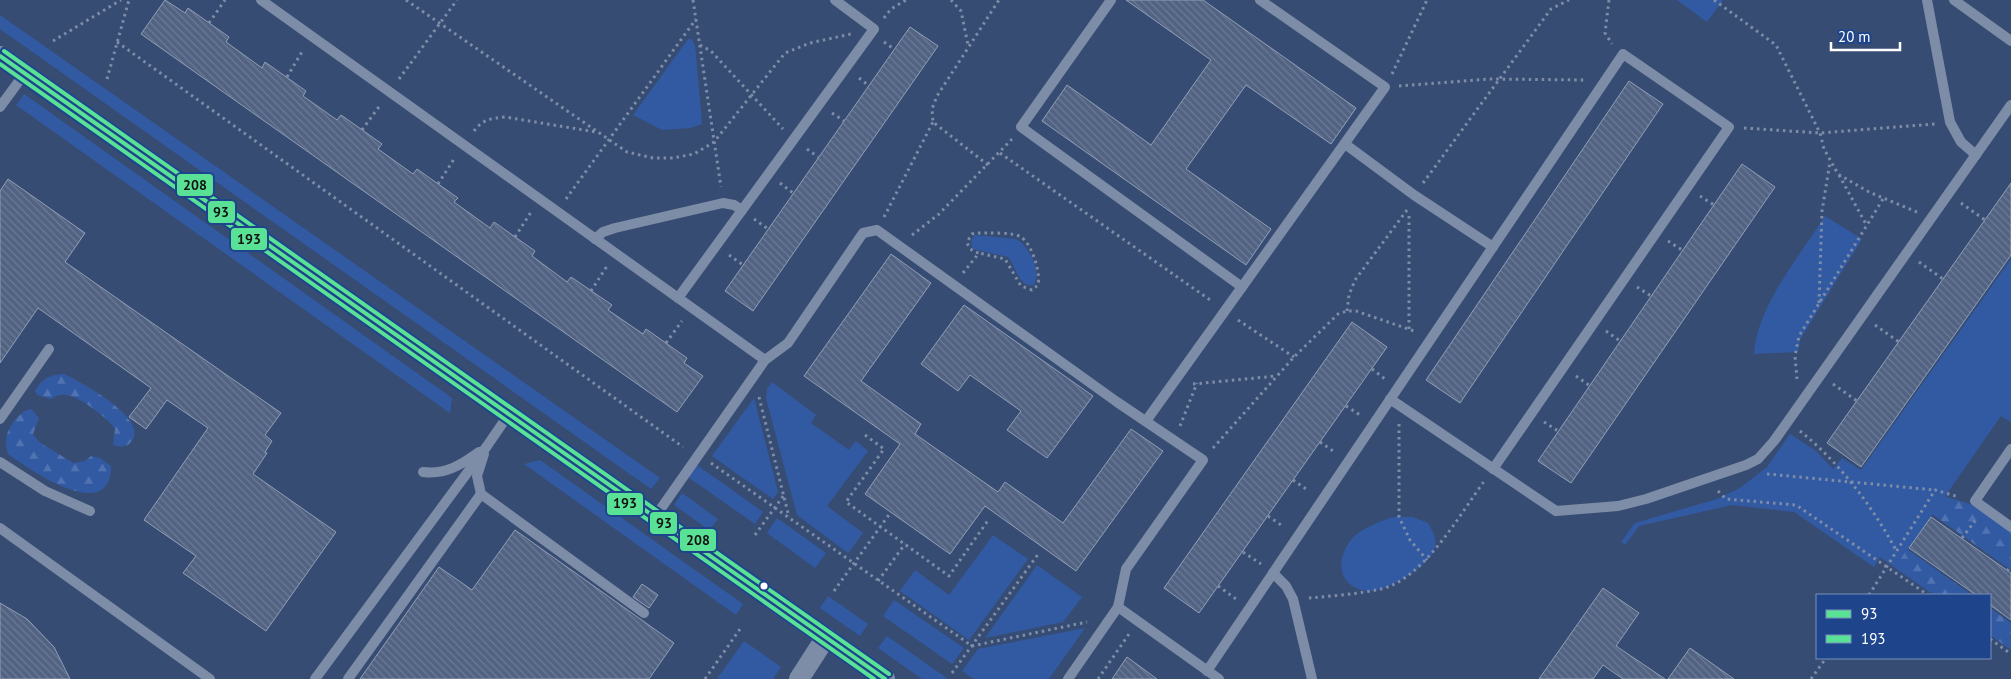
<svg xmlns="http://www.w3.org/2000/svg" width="2011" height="679" viewBox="0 0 2011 679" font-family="'PT Sans',sans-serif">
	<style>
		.green { fill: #325aa3 }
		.forest { fill: url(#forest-firs) }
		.building { fill: url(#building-back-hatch); stroke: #929fb6 }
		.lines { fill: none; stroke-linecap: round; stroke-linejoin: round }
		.path { stroke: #7e8da7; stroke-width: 3; stroke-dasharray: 2.5 4; stroke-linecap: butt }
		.lane { stroke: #7e8da7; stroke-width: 10 }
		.street { stroke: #7e8da7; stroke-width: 20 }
		.bus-1-casing { stroke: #1e448c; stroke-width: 8 }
		.bus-2-casing { stroke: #1e448c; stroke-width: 8 }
		.bus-3-casing { stroke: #1e448c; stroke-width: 8 }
		.bus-1 { stroke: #59e196; stroke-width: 4 }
		.bus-2 { stroke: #59e196; stroke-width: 4 }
		.bus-3 { stroke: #59e196; stroke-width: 4 }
		.bus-dot { fill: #fff; stroke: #1e448c; stroke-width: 2 }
		.line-badge { stroke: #1e448c; stroke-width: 2 }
		.pale-badge-label { font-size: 14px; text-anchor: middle; font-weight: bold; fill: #111 }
	</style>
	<defs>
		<pattern id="forest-firs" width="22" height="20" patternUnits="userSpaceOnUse" patternTransform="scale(1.25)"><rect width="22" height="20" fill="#325aa3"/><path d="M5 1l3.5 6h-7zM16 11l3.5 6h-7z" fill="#5173b1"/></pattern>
		<pattern id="building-back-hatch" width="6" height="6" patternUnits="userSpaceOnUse" patternTransform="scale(1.25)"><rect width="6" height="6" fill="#516282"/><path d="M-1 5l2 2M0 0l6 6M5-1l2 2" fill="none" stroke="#6b7a95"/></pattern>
	</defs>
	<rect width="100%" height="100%" fill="#374c73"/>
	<!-- green -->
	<g class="green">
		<path d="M 1677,0 L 1723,0 L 1707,22 Z"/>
		<path d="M 0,15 L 660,478 L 651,489 L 0,29 Z"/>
		<path d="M 688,39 L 691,39 L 695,45 L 702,124 L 690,128 L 662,130 L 633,115 Z"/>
		<path d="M 24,94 L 452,398 L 450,413 L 16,105 Z"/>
		<path d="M 1825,216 L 1862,239 L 1804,333 L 1800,340 L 1798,352 L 1754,354 C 1757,306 1800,256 1825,216 Z"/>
		<path d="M 975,235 L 1016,239 C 1029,245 1042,272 1034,285 C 1019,289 1016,266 1008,257 L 973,249 C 970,244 971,240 975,235 Z"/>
		<path d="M 2011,259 L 2011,422 L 2001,416 L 1895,568 L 1880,557 L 1874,567 L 1794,512 L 1732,505 L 1639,526 L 1625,545 L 1621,542 L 1635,523 L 1717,499 L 1740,488 L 1767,467 L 1790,434 L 1816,451 L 1833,469 L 1842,458 L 1861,470 Z"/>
		<path d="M 772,382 L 816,415 L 811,423 L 849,450 L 856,441 L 868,451 L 827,506 L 863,533 L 848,553 L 797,515 L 766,398 L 767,389 Z"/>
		<path d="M 754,398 L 778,492 L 773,499 L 712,456 Z"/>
		<path d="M 540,460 L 743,604 L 736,615 L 524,464 Z"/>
		<path d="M 697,465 L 763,512 L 755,524 L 688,477 Z"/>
		<path d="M 682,493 L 718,519 L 709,530 L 674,505 Z"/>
		<path d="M 1413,517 L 1428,523 C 1432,530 1437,538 1435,547 C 1432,565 1385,593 1367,591 C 1338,587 1335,560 1351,540 C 1358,530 1379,522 1390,518 C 1397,516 1406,517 1413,517 Z"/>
		<path d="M 777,518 L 826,553 L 815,568 L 767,533 Z"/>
		<path d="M 993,535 L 1028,559 L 969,640 L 900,591 L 915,570 L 949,595 Z"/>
		<path d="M 1037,565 L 1082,597 L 1063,622 L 985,638 Z"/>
		<path d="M 828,596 L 868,624 L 860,636 L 820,608 Z"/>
		<path d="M 894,600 L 964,648 L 952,664 L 883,616 Z"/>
		<path d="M 1085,628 L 1049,679 L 974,679 L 962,671 L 978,649 Z"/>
		<path d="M 887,636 L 948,679 L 922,679 L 878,648 Z"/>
		<path d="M 744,641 L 781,667 L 773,679 L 717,679 Z"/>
	</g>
	<!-- forest -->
	<g class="forest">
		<path d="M 64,374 C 79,381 152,420 131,442 C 126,448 120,447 113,445 L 115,429 C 108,418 79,396 66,395 C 60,394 56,396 51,399 L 37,395 L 35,391 C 43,378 49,375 64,374 Z"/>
		<path d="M 31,409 L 39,418 L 33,434 L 39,442 L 73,463 L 85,461 L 91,456 L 100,458 L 111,466 C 111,526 30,470 8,454 C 7,450 6,445 6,442 C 5,430 20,410 31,409 Z"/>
		<path d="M 1944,496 L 1973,505 L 2011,532 L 2011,570 L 1932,514 Z"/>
		<path d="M 1907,549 L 1972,595 L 1934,595 L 1895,568 Z"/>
		<path d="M 1990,608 L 2011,623 L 2011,650 L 1990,635 Z"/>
	</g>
	<!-- building -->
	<g class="building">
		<path d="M 165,0 L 185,13 L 188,8 L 229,37 L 226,42 L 262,68 L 265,62 L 306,91 L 303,96 L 337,120 L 341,115 L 382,144 L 378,149 L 413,174 L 417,169 L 458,198 L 454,202 L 490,228 L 494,222 L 535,251 L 532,256 L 567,282 L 571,277 L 612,305 L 608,310 L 643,334 L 646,329 L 687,358 L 684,363 L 703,376 L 677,412 L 141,34 Z"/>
		<path d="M 1126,0 L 1203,0 L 1356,108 L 1331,144 L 1246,85 L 1186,169 L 1271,229 L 1246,265 L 1042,121 L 1067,85 L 1151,145 L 1211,60 Z"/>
		<path d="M 910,27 L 938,46 L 753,311 L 725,291 Z"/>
		<path d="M 1629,81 L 1663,104 L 1460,403 L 1426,380 Z"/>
		<path d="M 1742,164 L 1775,187 L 1571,483 L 1538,461 Z"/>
		<path d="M 8,179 L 85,233 L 65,262 L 281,413 L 265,435 L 272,441 L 265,452 L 267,453 L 253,474 L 336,532 L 266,631 L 183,573 L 196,556 L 144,520 L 208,428 L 167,400 L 146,429 L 129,417 L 151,388 L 38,308 L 0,363 L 0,191 Z"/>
		<path d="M 2011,183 L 2011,255 L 1861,467 L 1827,443 Z"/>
		<path d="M 891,254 L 931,283 L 861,381 L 921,424 L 915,434 L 998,492 L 1005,482 L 1063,523 L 1131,429 L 1163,451 L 1076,571 L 985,506 L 950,554 L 865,494 L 900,444 L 804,376 Z"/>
		<path d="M 964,305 L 1093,396 L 1047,458 L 1007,430 L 1021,411 L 970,375 L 958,391 L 921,364 Z"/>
		<path d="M 1352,322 L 1387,347 L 1199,613 L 1164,588 Z"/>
		<path d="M 1931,517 L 2011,573 L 2011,620 L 1990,605 L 1990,595 L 1976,595 L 1909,548 Z"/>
		<path d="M 515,530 L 674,643 L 649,679 L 360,679 L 439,567 L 472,590 Z"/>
		<path d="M 642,584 L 658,595 L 649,608 L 633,597 Z"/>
		<path d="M 1603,588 L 1639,613 L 1616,646 L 1665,679 L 1623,679 L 1603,665 L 1593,679 L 1539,679 Z"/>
		<path d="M 0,603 L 27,619 L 54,647 L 70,679 L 0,679 Z"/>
		<path d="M 1690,648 L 1734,679 L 1668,679 Z"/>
		<path d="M 1127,657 L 1157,679 L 1112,679 Z"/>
	</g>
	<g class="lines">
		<!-- path -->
		<g class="path">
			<path d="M 406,0 L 627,152 L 653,158 L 673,158 L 694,154 L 714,142 L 785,53 L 810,43 L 851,34"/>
			<path d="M 693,0 L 721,187"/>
			<path d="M 951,0 L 961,11 L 968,45"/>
			<path d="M 1609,0 L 1605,33 L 1612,44"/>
			<path d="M 1714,0 L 1776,45 L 1820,133 L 1824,149 L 1838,174 L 1869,192 L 1917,212"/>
			<path d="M 884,18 L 891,9 L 906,0"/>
			<path d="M 209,23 L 225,0"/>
			<path d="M 53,41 L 121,0"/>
			<path d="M 117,42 L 683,447"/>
			<path d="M 884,42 L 894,49"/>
			<path d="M 700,45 L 711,51 L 783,129"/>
			<path d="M 1392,74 L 1427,0"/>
			<path d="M 287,77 L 303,50"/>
			<path d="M 859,78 L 868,85"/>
			<path d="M 107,79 L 129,0"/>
			<path d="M 399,79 L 457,0"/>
			<path d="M 1399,86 L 1489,79 L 1585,80"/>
			<path d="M 832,113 L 844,121"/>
			<path d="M 1744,128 L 1820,133 L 1935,124"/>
			<path d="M 362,130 L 381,104"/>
			<path d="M 474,131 C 482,120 491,118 505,117 L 596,132"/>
			<path d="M 807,149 L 818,157"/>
			<path d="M 1000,153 L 1213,302"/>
			<path d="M 988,165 L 933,122 L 932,109 L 937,96 L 999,0"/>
			<path d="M 1839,175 L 1867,226"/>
			<path d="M 780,183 L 793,193"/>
			<path d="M 1423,183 L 1551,9 L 1569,0"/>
			<path d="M 438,184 L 454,159"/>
			<path d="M 1700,196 L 1714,205"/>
			<path d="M 566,199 L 696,19"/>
			<path d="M 1961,203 L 1985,220"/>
			<path d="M 884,217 L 933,122"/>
			<path d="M 754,219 L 768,229"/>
			<path d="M 912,235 L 939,214 L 1012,139"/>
			<path d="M 515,237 L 531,212"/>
			<path d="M 1668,241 L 1682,250"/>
			<path d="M 729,255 L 743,265"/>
			<path d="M 1919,262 L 1943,279"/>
			<path d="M 963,273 L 979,253 C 972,251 969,249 967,242 L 972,234 L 977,233 C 986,233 1014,232 1021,237 C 1032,244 1041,273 1038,285 L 1032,290 L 1021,286 L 1005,259 L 979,253"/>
			<path d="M 1637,287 L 1651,296"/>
			<path d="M 591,291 L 607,266"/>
			<path d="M 1819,303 L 1822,211 L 1830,162"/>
			<path d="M 1347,311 L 1349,295 L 1355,280 L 1407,210"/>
			<path d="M 1238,320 L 1294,357"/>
			<path d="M 1875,325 L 1899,342"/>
			<path d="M 1409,329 L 1409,212"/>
			<path d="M 1606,331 L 1620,341"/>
			<path d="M 666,343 L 682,321"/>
			<path d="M 1372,369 L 1385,379"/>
			<path d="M 1576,376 L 1590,386"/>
			<path d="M 1797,379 L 1795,356 L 1799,336 L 1883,199"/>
			<path d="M 1193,384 L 1277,376"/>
			<path d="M 1833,384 L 1857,401"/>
			<path d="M 759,397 L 789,517"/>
			<path d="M 1346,406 L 1360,415"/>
			<path d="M 1544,422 L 1558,431"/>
			<path d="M 1399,424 L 1399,517 L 1410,540 L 1427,560"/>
			<path d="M 1180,426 L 1197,383"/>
			<path d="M 1800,431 C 1840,463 1873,507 1897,552"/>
			<path d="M 865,435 L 884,449 L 846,502 L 949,576 L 989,519"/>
			<path d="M 1320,442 L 1336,453"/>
			<path d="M 1213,448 L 1294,357 L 1338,314 L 1347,311 L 1356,311 L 1417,332"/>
			<path d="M 711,463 L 972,646 L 1087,622"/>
			<path d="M 1767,474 L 1935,490"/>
			<path d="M 1293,480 L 1309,491"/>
			<path d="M 1718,491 L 1726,499 L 1796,505 L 1928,595"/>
			<path d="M 1268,516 L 1284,527"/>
			<path d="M 755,535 L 784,495"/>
			<path d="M 1962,538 L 1975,521"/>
			<path d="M 1243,552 L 1261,564"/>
			<path d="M 2007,571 L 2011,566"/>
			<path d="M 878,581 L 905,544"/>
			<path d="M 1218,586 L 1236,599"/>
			<path d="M 834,591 L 891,512"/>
			<path d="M 1869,595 L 1935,490 L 1959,497"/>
			<path d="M 1309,598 C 1332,596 1358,594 1381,589 C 1424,579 1460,514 1485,480"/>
			<path d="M 1990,639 L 2011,654"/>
			<path d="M 952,673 L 1039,553"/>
			<path d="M 705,679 L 740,629"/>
			<path d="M 1098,679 L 1129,634"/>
			<path d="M 1811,679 L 1826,658"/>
		</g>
		<!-- lane -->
		<g class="lane">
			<path d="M 261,0 L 765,360"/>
			<path d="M 1111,0 L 1021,127 L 1242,287 L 1385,87 L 1260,0"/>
			<path d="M 1927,0 L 1950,122 L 1961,142 L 1976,155"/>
			<path d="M 1954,0 L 2011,41"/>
			<path d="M 0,107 L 25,73"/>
			<path d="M 1345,144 L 1414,195 L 1493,247"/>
			<path d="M 595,239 L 603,232 L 615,228 L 723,203 L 734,205 L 742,210"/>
			<path d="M 678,298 L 874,29 L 835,0"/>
			<path d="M 1390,399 L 1556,511 L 1618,506 L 1646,499 L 1746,465 L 1758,459 L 1774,441 L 2011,105"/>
			<path d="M 0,419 L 49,349"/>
			<path d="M 1146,421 L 1242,287"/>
			<path d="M 2011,449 L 1975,501 L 2011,527"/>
			<path d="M 484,454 L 477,476 L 481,494 L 644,613"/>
			<path d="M 0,462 L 45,491 L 90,511"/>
			<path d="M 423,472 C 445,475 461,465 479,452"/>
			<path d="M 655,517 L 765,360 L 788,343 L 863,233 L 877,230 L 1117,402 L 1203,460 L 1126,569 L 1118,607 L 1219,679"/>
			<path d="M 0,528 L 210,679"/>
			<path d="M 1273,573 L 1286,586 L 1293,599 L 1312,679"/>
			<path d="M 1207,671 L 1623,54 L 1729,127 L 1493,469"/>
			<path d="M 315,679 L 487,446 L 509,414"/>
			<path d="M 348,679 L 481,494"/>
			<path d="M 1068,679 L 1118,607"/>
		</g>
		<!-- street -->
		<g class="street">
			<path d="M 0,56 L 885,679"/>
			<path d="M 799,679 L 826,637"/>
		</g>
		<defs>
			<path id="bus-1" d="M 0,56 L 885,679"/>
			<path id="bus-2" d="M 0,64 L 874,679"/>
			<path id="bus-3" d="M 4,51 L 889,674"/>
		</defs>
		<!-- bus-1 casing -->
		<use href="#bus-1" class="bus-1-casing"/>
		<!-- bus-2 casing -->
		<use href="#bus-2" class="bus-2-casing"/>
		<!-- bus-3 casing -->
		<use href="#bus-3" class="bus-3-casing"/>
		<!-- bus-1 -->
		<use href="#bus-1" class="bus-1"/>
		<!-- bus-2 -->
		<use href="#bus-2" class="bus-2"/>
		<!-- bus-3 -->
		<use href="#bus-3" class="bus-3"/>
	</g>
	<!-- markers -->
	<circle class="bus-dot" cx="764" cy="586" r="4.5"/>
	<g class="line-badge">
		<rect x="176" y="173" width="38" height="24" rx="5" fill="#59e196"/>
		<rect x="207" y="200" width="29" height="24" rx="5" fill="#59e196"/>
		<rect x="230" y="227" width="38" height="24" rx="5" fill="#59e196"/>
		<rect x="606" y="492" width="38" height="24" rx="5" fill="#59e196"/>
		<rect x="649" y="511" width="29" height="24" rx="5" fill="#59e196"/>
		<rect x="679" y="528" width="38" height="24" rx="5" fill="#59e196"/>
	</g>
	<g class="pale-badge-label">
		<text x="195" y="190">208</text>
		<text x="221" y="217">93</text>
		<text x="249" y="244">193</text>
		<text x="625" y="508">193</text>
		<text x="664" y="528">93</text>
		<text x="698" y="545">208</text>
	</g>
	<!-- legend -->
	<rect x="1816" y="594" width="175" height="65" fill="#1e448c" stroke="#788fba"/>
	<rect x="1826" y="610" width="25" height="8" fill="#59e196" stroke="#788fba"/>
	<text x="1861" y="619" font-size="15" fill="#ffffff">93</text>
	<rect x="1826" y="635" width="25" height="8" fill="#59e196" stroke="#788fba"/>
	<text x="1861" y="644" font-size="15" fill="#ffffff">193</text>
	<!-- scale -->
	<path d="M1831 42v8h69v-8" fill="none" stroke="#ffffff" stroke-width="2.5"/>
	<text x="1838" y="42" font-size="15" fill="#ffffff" stroke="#1e448c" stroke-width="4" paint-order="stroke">20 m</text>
</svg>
